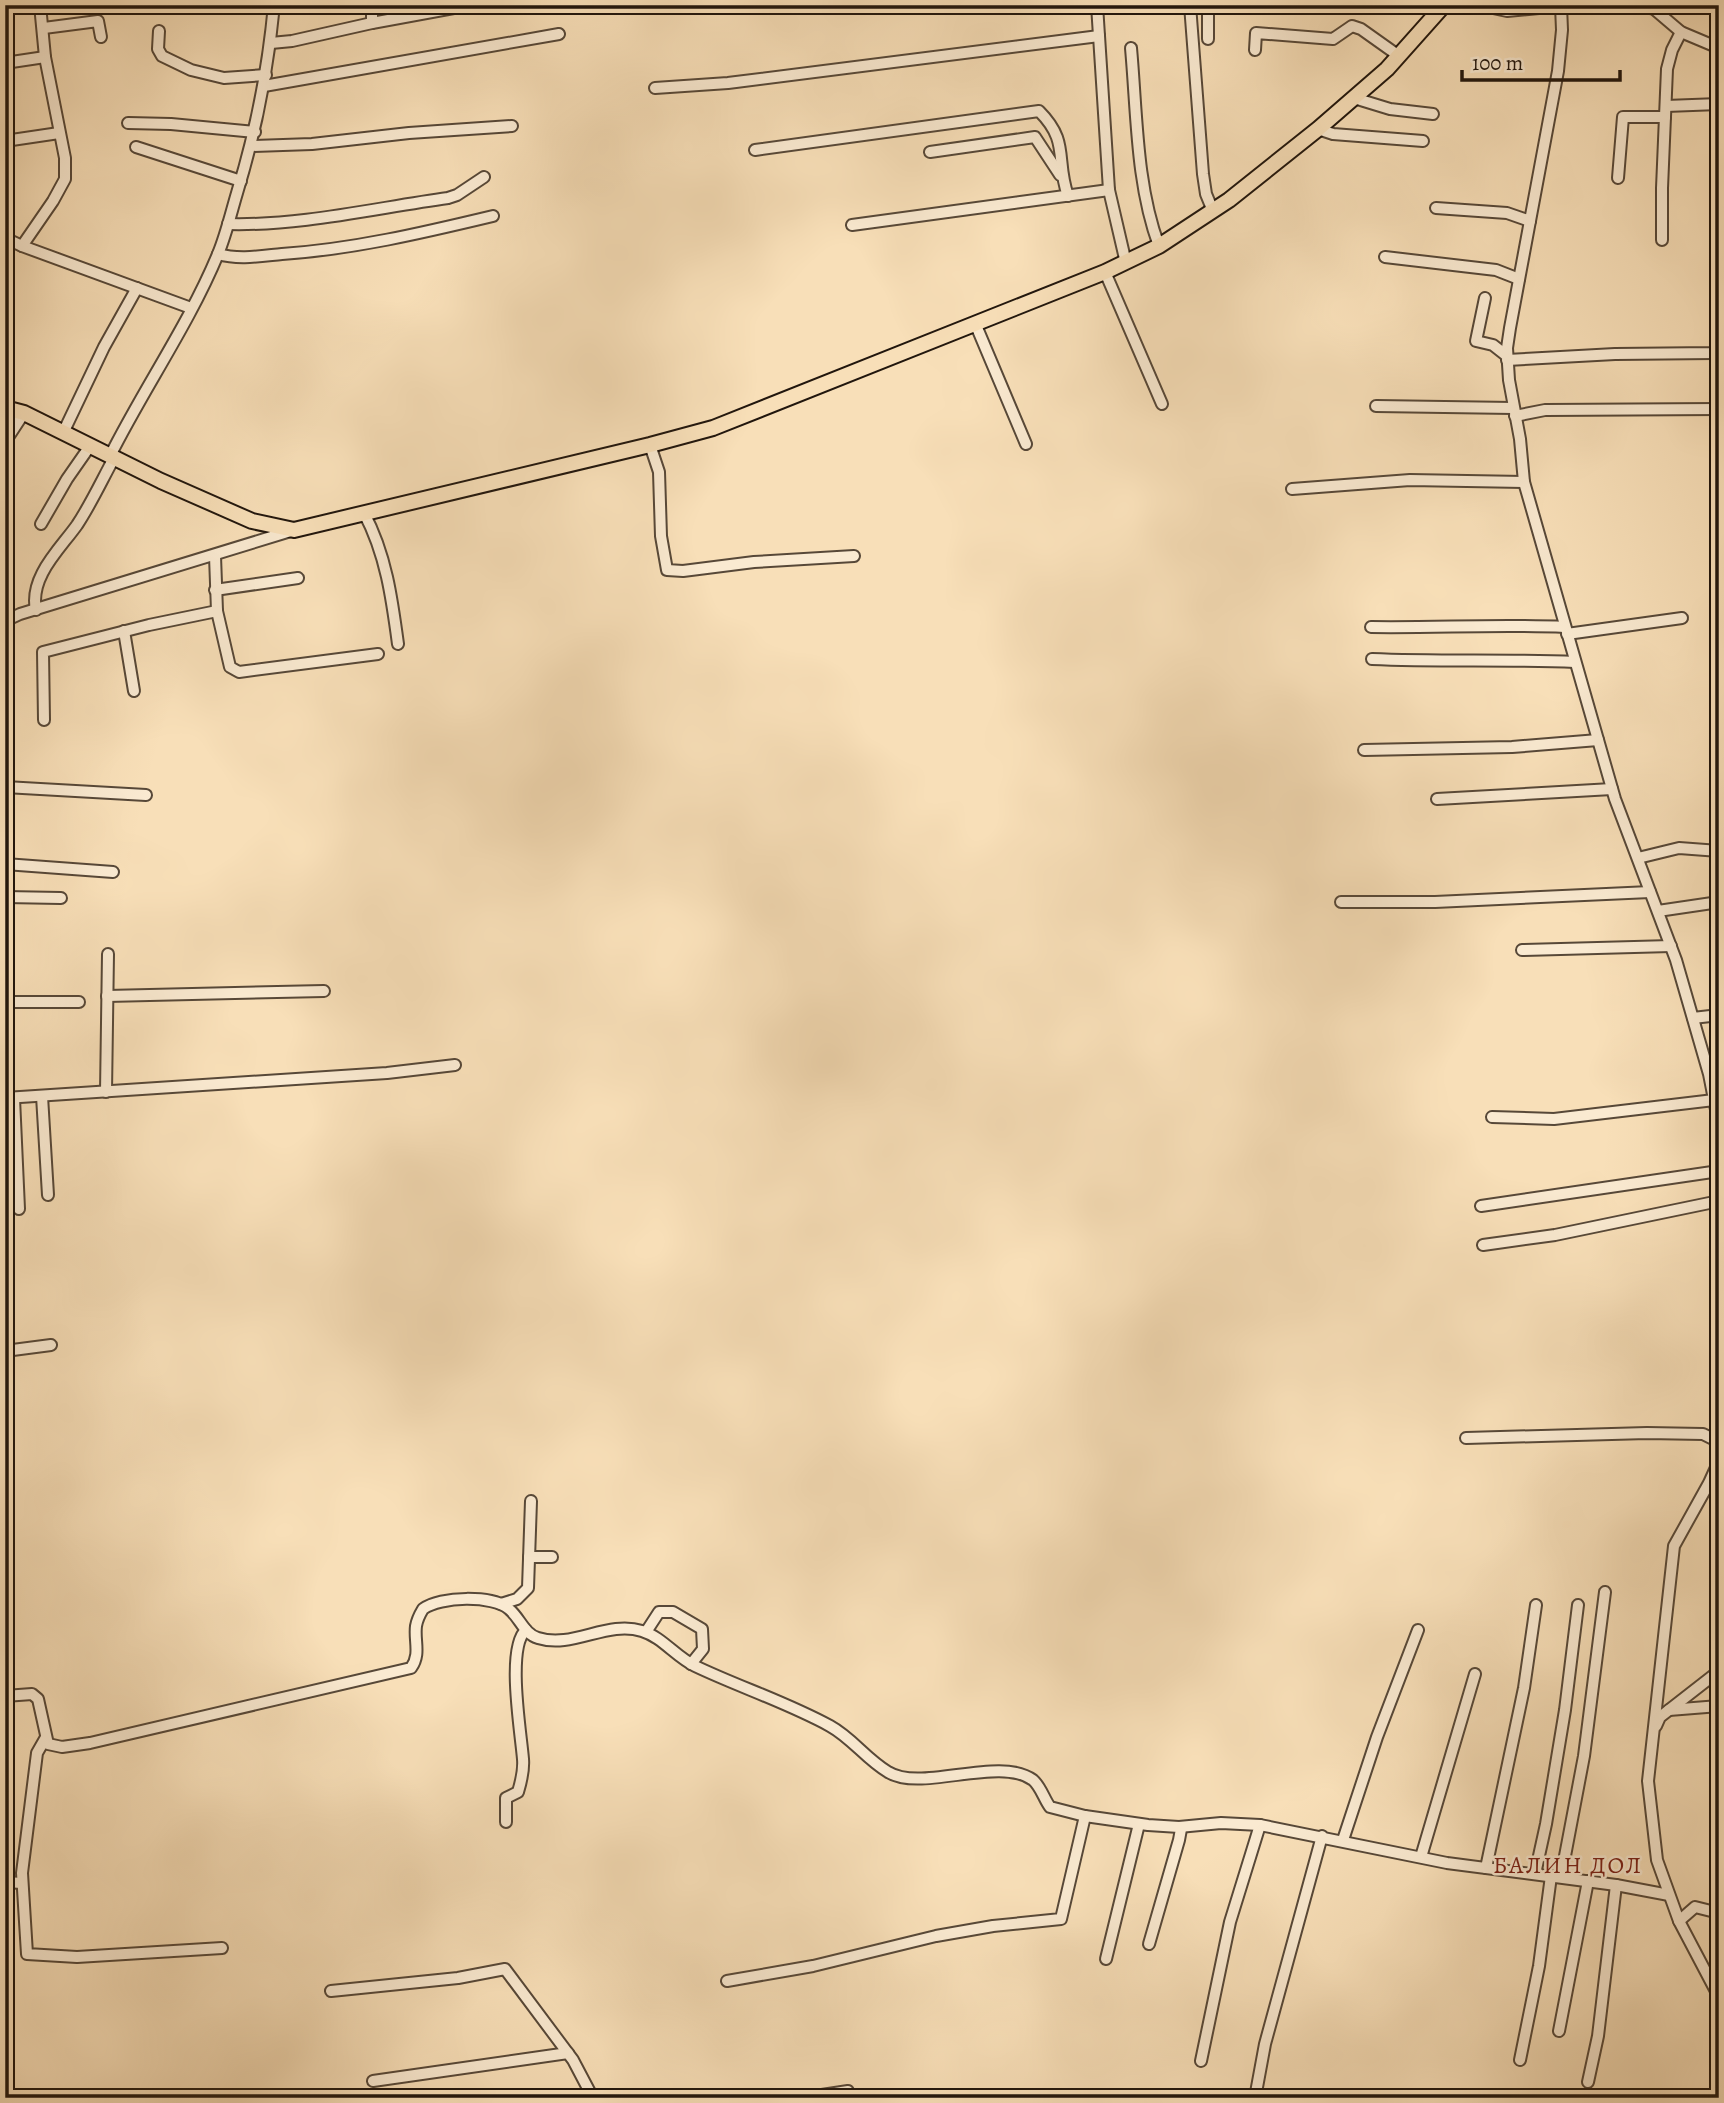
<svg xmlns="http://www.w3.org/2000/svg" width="1724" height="2103" viewBox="0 0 1724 2103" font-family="Alegreya,serif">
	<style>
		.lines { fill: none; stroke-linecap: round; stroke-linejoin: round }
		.minor-casing { stroke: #574838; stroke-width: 14 }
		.major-casing { stroke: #21160d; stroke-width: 18 }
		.minor { stroke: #faead1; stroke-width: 10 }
		.major { stroke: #f8dfb8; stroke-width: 14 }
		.labels { text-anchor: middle; stroke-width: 5; stroke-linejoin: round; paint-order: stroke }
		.quarter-label { font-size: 24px; letter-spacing: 2px; fill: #7a1f14; stroke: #faead1 }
	</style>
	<rect width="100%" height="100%" fill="#f8dfb8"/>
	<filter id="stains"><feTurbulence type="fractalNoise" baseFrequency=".00286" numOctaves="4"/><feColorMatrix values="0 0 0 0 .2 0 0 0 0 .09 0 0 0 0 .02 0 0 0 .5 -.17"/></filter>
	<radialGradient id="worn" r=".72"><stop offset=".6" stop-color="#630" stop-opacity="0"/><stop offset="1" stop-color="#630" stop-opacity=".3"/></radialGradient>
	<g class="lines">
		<defs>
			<g id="minor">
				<path d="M 1097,5 L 1109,190 L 1126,263"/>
				<path d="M 1190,5 L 1203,174 L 1206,194 L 1213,211"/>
				<path d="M 1208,5 L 1208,39"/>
				<path d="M 1479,5 L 1507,11 L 1570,5"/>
				<path d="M 1637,5 L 1654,9 L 1681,32 L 1719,48"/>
				<path d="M 1561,6 L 1562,30 L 1558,71 L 1510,328 L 1507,348 L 1509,380 L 1520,439 L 1524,482 L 1615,799 L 1676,960 L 1709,1074 L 1719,1125"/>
				<path d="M 372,23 L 372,5"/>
				<path d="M 44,28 L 98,21 L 101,37"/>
				<path d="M 159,31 L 158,49 L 162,56 L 191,70 L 224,78 L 266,75"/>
				<path d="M 271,43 L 292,41 L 372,23 L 470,5"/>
				<path d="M 1131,48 C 1137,114 1136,184 1159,246"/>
				<path d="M 1255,50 L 1256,33 L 1333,39 L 1352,26 L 1361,29 L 1399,56"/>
				<path d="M 5,63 L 45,57"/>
				<path d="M 264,86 L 559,34"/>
				<path d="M 655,88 L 728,83 L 1099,36"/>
				<path d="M 1354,98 L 1390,109 L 1433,114"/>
				<path d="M 1666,106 L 1719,104"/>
				<path d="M 128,123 L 171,124 L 255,132"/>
				<path d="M 1318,129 L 1333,134 L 1423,141"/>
				<path d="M 5,141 L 59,133"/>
				<path d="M 251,146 L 312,144 L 409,133 L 512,126"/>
				<path d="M 136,147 L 241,181"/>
				<path d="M 755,150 L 1039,111 C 1070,142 1055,159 1068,196"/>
				<path d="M 930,152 L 1035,137 L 1060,175"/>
				<path d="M 1618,178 L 1623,117 L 1665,117"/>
				<path d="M 1436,208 L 1507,213 L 1530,221"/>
				<path d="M 228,224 C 301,226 375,208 448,198 L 457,195 L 484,177"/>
				<path d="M 852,225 L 1109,190"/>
				<path d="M 5,238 L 22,246 L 191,308"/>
				<path d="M 1662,240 L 1662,188 L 1667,69 L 1672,50 L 1681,32"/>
				<path d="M 22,246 L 53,201 L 65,179 L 65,158 L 45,57 L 40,5"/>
				<path d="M 218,254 C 239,260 261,256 282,254 C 354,249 422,233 493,216"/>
				<path d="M 1385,257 L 1496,270 L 1519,279"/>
				<path d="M 1105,272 L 1162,404"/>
				<path d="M 1485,298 L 1476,341 L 1493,345 L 1507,356"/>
				<path d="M 975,323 L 1026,444"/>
				<path d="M 1507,360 L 1615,354 L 1714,353 L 1719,350"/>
				<path d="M 1376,406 L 1513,408"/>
				<path d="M 1515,416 L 1545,410 L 1719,409"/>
				<path d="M 63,433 L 104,347 L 137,288"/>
				<path d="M 5,442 L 24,413"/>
				<path d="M 650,445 L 659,472 L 661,536 L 667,570 L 683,571 L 754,562 L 854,556"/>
				<path d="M 110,456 C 144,388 189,324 218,254 C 226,235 231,213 237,193 C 256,131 268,70 274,5"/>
				<path d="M 1292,489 L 1410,480 L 1524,482"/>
				<path d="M 364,513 C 386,554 392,599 398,644"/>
				<path d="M 41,524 L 67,479 L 90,446"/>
				<path d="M 215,556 L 217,611 L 230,667 L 239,672 L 378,654"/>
				<path d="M 215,590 L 298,578"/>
				<path d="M 36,610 C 29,577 60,549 77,525 C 91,504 102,480 114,458"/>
				<path d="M 5,621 L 20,614 L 294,530"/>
				<path d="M 1371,627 C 1436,628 1500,624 1565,627"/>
				<path d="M 124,631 L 134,691"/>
				<path d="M 1567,634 L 1682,618"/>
				<path d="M 1372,659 C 1440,662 1507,659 1575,662"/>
				<path d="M 44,720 L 43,652 L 149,625 L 217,611"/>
				<path d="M 1364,750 L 1512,747 L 1598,740"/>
				<path d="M 5,787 L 146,795"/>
				<path d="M 1437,799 L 1612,789"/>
				<path d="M 1638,858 L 1679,848 L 1719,851"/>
				<path d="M 5,864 L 113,872"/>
				<path d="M 5,897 L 61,898"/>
				<path d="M 1341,902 L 1435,902 L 1650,892"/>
				<path d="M 1658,911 L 1719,902"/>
				<path d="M 1522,950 L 1671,946"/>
				<path d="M 107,996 L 324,991"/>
				<path d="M 5,1002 L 79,1002"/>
				<path d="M 1693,1018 L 1719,1015"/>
				<path d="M 106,1092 L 108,954"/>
				<path d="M 42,1096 L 48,1195"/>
				<path d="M 5,1098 L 387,1073 L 455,1065"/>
				<path d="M 14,1098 L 19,1209"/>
				<path d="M 1492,1117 L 1554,1119 L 1714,1100"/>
				<path d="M 1481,1206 L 1719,1171"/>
				<path d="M 1483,1245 L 1555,1235 L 1719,1201"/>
				<path d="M 5,1351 L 51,1345"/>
				<path d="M 1466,1438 L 1647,1433 L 1703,1434 L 1717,1441 L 1719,1446"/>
				<path d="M 1719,1461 L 1709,1483 L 1674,1546 L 1648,1781 L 1657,1860 L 1679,1921 L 1719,1997"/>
				<path d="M 529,1557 L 552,1557"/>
				<path d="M 501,1604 L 517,1599 L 528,1588 L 531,1501"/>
				<path d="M 646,1632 L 659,1612 L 673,1612 L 702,1629 L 703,1649 L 691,1664"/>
				<path d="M 5,1696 L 32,1694 L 38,1699 L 48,1744 L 62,1747 L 90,1743 L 411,1668 C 421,1654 414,1641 416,1626 C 417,1620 420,1614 423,1609 C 440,1596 493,1595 509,1609 C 520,1618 524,1634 538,1638 C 573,1649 607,1620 642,1631 C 662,1637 676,1657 695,1666 C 739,1687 786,1702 830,1726 C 852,1738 866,1759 888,1772 C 921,1793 999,1755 1033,1780 C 1041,1787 1044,1799 1050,1807 L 1085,1816 L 1148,1825 L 1179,1827 L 1221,1823 L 1260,1825 L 1447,1863 L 1616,1885 L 1669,1895"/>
				<path d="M 1669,1710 L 1719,1706"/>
				<path d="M 1656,1726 L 1660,1717 L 1719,1671"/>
				<path d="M 45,1739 L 37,1753 L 22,1873 L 27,1954 L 77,1957 L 222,1948"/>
				<path d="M 506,1822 L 506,1798 L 518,1792 C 521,1782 524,1770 523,1759 C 521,1733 506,1647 526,1630"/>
				<path d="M 1343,1840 L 1377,1737 L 1418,1630"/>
				<path d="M 1421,1857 L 1475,1674"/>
				<path d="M 1486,1868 L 1524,1688 L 1536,1605"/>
				<path d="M 1535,1874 L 1546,1824 L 1565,1710 L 1578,1605"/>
				<path d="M 1561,1877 L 1584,1756 L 1605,1592"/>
				<path d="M 5,1882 L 22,1883"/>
				<path d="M 1679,1921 L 1695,1907 L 1719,1913"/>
				<path d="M 1149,1944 L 1179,1840 L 1181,1829 L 1179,1827"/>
				<path d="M 1106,1959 L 1139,1824"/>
				<path d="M 727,1981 L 813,1966 L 936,1936 L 993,1926 L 1061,1919 L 1085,1816"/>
				<path d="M 331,1991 L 458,1978 L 505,1969 L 573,2060 L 593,2098"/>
				<path d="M 1559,2031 L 1588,1881"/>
				<path d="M 1520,2060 L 1539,1966 L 1551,1876"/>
				<path d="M 1201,2061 L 1230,1922 L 1260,1825"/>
				<path d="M 373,2081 L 568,2053"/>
				<path d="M 1588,2082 L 1598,2036 L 1616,1885"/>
				<path d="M 802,2098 L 848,2091"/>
				<path d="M 1255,2098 L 1265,2044 L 1322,1836"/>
			</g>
			<path id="major" d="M 5,408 L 24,413 L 161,481 L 252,521 L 294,530 L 650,445 L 713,428 L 1105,272 L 1159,246 L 1229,200 L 1318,129 L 1387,69 L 1444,5"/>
		</defs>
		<!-- minor casing -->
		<use href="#minor" class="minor-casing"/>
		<!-- major casing -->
		<use href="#major" class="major-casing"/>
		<!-- minor -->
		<use href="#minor" class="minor"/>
		<!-- major -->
		<use href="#major" class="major"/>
	</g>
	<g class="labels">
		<!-- quarter labels -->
		<g class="quarter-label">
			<text x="1568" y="1873">БАЛИН ДОЛ</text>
		</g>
	</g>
	<!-- margin -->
	<rect width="1724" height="2103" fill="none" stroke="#f8dfb8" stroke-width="28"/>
	<rect x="7" y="7" width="1710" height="2089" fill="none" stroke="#21160d" stroke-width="3.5"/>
	<rect x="14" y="14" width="1696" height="2075" fill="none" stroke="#21160d" stroke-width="2"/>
	<!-- scale -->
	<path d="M1462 70v10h158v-10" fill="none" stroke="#21160d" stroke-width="3.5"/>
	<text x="1472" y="70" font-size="21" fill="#21160d" stroke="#faead1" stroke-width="5" paint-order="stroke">100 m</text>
	<rect width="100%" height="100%" filter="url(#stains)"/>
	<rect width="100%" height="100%" fill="url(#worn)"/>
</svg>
